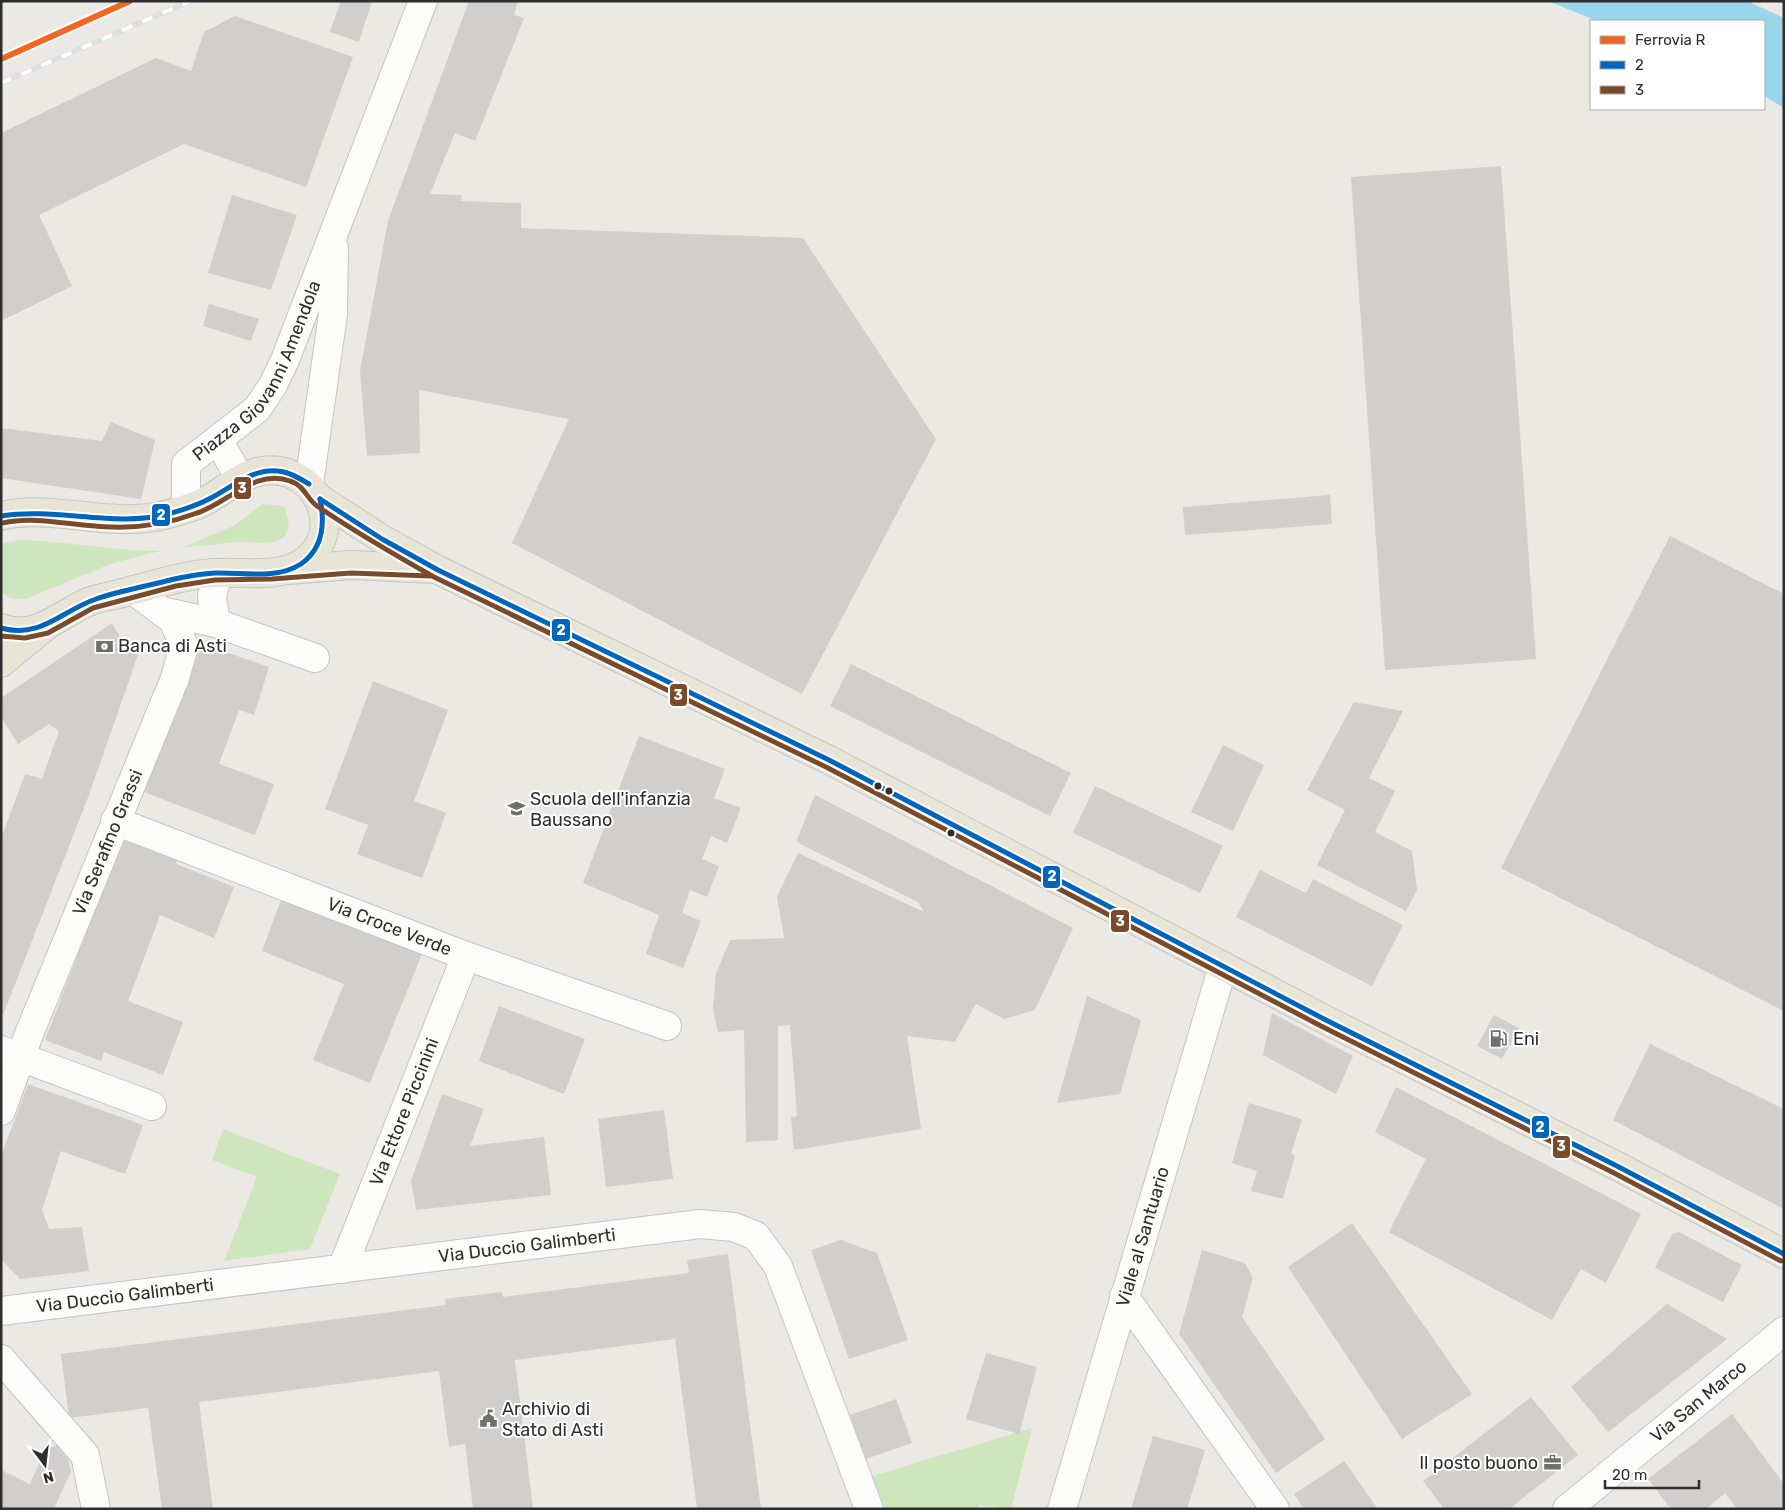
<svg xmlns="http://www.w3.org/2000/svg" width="1785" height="1510" viewBox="0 0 1785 1510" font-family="Rubik,sans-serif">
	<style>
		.green { fill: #cee6be }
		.water { fill: #99d6ec }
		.building { fill: #d1cecb }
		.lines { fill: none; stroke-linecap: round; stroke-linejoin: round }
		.minor-casing { stroke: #c5c4c5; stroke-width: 30 }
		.major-casing { stroke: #c6c5c4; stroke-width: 30 }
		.minor { stroke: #fcfcfb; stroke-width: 28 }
		.major { stroke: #e8e4d6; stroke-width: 28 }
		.rail-casing { stroke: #dfdfe1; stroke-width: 5.5 }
		.rail { stroke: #fff; stroke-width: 4; stroke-dasharray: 11; stroke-linecap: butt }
		.bus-1-casing { stroke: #fff; stroke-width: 9 }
		.bus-2-casing { stroke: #fff; stroke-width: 9 }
		.bus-1 { stroke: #0065bd; stroke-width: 5 }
		.bus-2 { stroke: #7a4b2a; stroke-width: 5 }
		.rail-1-casing { stroke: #fff; stroke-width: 10 }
		.rail-1 { stroke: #f26522; stroke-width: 6 }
		.bus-dot { fill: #2e2e2e; stroke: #fff; stroke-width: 2 }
		.labels { text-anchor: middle; stroke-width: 4; stroke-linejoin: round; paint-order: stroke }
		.street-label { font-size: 18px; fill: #2e2e2e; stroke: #fff }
		.poi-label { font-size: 18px; fill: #2e2e2e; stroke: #fff; text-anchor: start }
		.line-badge { stroke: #fff; stroke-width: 2 }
		.badge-label { font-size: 14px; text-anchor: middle; font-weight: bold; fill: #fff }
	</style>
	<rect width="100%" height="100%" fill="#ece8e4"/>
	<!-- green -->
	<g class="green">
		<path d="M 263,504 L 283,506 C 289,515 293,534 279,540 C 268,545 253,542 240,542 C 221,543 201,546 181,548 L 233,526 Z"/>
		<path d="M 20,540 C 67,541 113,551 160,551 L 110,564 L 26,599 L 11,598 L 1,592 L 1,546 L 5,543 Z"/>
		<path d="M 223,1129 L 340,1174 L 310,1249 L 224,1261 L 257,1177 L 212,1160 Z"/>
		<path d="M 1032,1428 L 1011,1509 L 979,1505 L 978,1509 L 885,1509 L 872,1476 Z"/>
	</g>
	<!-- water -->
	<path class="water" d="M 1548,1 L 1747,1 L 1784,18 L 1784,108 L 1764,96 L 1764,21 L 1597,21 Z"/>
	<!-- building -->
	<g class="building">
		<path d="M 341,1 L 372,1 L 359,42 L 330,32 Z"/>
		<path d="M 469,1 L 518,1 L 514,15 L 524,18 L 475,141 L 455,133 L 430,194 L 462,195 L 461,201 L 521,203 L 521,228 L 803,238 L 936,439 L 802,694 L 512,543 L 569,419 L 419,390 L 420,453 L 367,456 L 360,371 L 388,221 Z"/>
		<path d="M 235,16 L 353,57 L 306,187 L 184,144 L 39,215 L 72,286 L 1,321 L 1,133 L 156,58 L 191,71 L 204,32 Z"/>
		<path d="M 1501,166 L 1536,659 L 1385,670 L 1351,177 Z"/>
		<path d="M 232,195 L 297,215 L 271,290 L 208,273 Z"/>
		<path d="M 209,304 L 259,319 L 251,341 L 203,326 Z"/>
		<path d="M 111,422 L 155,440 L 141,499 L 1,478 L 1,428 L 102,441 Z"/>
		<path d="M 1330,495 L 1332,524 L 1185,535 L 1183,507 Z"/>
		<path d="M 1670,536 L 1784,594 L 1784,1011 L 1501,868 Z"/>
		<path d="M 112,623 L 123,642 L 140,649 L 89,795 L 3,1015 L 1,1014 L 1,838 L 25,774 L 42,779 L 59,731 L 49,724 L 18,744 L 1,717 L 1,698 Z"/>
		<path d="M 202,644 L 269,667 L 254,715 L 239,710 L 219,764 L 274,784 L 255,835 L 144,792 Z"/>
		<path d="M 851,664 L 1071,773 L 1050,816 L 830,706 Z"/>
		<path d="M 373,681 L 448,710 L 414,801 L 446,813 L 422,878 L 357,854 L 368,825 L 325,809 Z"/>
		<path d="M 1354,702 L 1403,711 L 1369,778 L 1395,791 L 1375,832 L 1412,851 L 1417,890 L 1406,911 L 1317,865 L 1345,810 L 1307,790 Z"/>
		<path d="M 639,736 L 725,769 L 714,798 L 741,808 L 727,843 L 711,836 L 702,859 L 719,866 L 707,897 L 690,890 L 682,913 L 701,921 L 683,968 L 646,954 L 659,915 L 583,883 Z"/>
		<path d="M 1223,745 L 1264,765 L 1233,831 L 1191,812 Z"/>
		<path d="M 1095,786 L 1223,846 L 1200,893 L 1073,833 Z"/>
		<path d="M 815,795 L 1073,928 L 1035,1010 L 1004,1019 L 976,1004 L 955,1042 L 907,1036 L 921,1129 L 794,1150 L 791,1117 L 797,1116 L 790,1025 L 778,1026 L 778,1140 L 746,1142 L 744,1030 L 718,1032 L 713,1008 L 716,974 L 730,940 L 784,938 L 777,897 L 798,853 L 924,912 L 918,902 L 796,842 Z"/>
		<path d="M 125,832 L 180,853 L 176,864 L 234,887 L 214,938 L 160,915 L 128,1001 L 183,1022 L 163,1075 L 104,1052 L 101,1061 L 45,1040 Z"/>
		<path d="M 1260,870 L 1306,893 L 1313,879 L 1403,925 L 1372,986 L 1236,917 Z"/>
		<path d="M 281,900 L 422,954 L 370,1083 L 313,1060 L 344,984 L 262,951 Z"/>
		<path d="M 1087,996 L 1141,1020 L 1120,1094 L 1057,1103 Z"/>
		<path d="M 499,1006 L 585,1039 L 564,1094 L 479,1061 Z"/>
		<path d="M 1272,1013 L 1353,1056 L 1336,1094 L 1263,1055 Z"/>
		<path d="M 1494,1015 L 1519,1028 L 1502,1059 L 1477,1046 Z"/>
		<path d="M 1650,1044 L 1784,1109 L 1784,1209 L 1613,1120 Z"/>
		<path d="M 28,1084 L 143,1125 L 125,1174 L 61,1151 L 42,1210 L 49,1229 L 82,1227 L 89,1271 L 20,1279 L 1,1259 L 1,1156 Z"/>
		<path d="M 1396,1087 L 1641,1214 L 1606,1283 L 1581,1269 L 1552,1320 L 1389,1232 L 1426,1159 L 1375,1132 Z"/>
		<path d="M 442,1094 L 484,1109 L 470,1146 L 544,1137 L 551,1195 L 416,1210 L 411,1181 Z"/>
		<path d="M 1249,1103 L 1302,1119 L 1291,1154 L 1295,1155 L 1283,1199 L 1251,1191 L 1257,1171 L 1232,1163 Z"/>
		<path d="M 664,1110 L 673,1179 L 606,1187 L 598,1119 Z"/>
		<path d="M 1352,1223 L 1472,1394 L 1402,1439 L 1288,1267 Z"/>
		<path d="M 1679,1232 L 1742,1265 L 1723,1302 L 1655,1268 L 1672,1234 Z"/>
		<path d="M 841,1240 L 877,1253 L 908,1340 L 849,1359 L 811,1250 Z"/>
		<path d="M 1202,1250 L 1245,1263 L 1253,1278 L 1242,1317 L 1325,1439 L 1276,1473 L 1179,1334 Z"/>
		<path d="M 728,1254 L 761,1509 L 697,1509 L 675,1339 L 515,1360 L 533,1509 L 473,1509 L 465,1444 L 449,1447 L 439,1371 L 199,1402 L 213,1509 L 162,1509 L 148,1408 L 69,1418 L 61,1354 L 446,1305 L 445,1299 L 502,1292 L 503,1297 L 689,1273 L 687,1260 Z"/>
		<path d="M 1667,1304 L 1727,1339 L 1608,1432 L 1571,1387 Z"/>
		<path d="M 986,1353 L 1037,1367 L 1019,1434 L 966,1419 Z"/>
		<path d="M 1531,1397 L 1578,1455 L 1509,1509 L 1444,1509 L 1423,1481 Z"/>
		<path d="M 896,1399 L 912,1443 L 866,1459 L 850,1415 Z"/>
		<path d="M 1732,1414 L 1784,1484 L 1784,1509 L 1737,1509 L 1725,1493 L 1706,1509 L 1671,1509 L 1648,1479 Z"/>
		<path d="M 1153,1436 L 1205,1450 L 1187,1509 L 1131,1509 Z"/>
		<path d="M 57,1445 L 68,1459 L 71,1471 L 54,1509 L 1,1509 L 1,1470 L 30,1484 L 43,1454 L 47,1456 L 50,1448 Z"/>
		<path d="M 1344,1461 L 1378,1509 L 1304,1509 L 1294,1494 Z"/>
	</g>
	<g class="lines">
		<defs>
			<g id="minor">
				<path d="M 218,440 L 241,480"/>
				<path d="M 309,484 L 333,314 L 334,248"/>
				<path id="s1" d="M 186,508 L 186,464 L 257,409 L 273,385 L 285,360 L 423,1"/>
				<path d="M 161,611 L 216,623 L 212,597 L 218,573"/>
				<path d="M 216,623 L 315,658"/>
				<path id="s2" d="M 115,821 L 466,956 L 667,1026"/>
				<path d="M 1,1050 L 152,1106"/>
				<path id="s3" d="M 1,1111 L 29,1034 L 175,678 L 184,646 L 173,620 L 133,590"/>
				<path id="s4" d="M 342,1269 L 466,956"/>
				<path d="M 1124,1296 L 1275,1509"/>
				<path id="s5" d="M 1,1311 L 700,1224 L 734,1227 L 756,1236 L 778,1266 L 869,1509"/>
				<path d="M 1,1359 L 85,1455 L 96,1509"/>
				<path id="s6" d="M 1062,1509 L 1223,966"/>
				<path id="s7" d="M 1567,1509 L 1784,1331"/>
			</g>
			<g id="major">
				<path d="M 320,499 L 382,539 L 438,570 L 829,760 L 1324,1019 L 1617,1166 L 1784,1254"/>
				<path d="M 1,516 C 51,504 104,526 155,517 C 168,515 183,510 195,506 C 218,497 238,475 262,471 C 316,463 349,532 302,563 C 277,579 242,571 213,573 C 179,576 147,587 114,595 C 105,597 96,599 88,602 C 60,615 34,641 1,628"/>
				<path d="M 289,570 L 351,565 L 433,569"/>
				<path d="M 1,663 L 46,626"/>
			</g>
		</defs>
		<!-- minor casing -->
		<use href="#minor" class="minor-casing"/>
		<!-- major casing -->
		<use href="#major" class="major-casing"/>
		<!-- minor -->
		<use href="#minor" class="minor"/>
		<!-- major -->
		<use href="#major" class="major"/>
		<defs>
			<path id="rail" d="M 1,83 L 190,1"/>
		</defs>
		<!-- rail casing -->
		<use href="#rail" class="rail-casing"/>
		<!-- rail -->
		<use href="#rail" class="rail"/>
		<defs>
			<g id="bus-1">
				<path d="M 320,499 L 382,539 L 438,570 L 829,760 L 1324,1019 L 1617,1166 L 1784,1254"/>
				<path d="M 1,516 C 57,507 113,528 168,514 C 183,510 198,505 211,498 C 232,487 253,468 278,471 C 289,472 299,478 309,484"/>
				<path d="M 1,628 C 41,639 61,611 96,599 C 119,591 143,587 166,581 C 182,577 199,574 215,573 C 243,572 276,580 301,564 C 324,548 325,523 320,499"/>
			</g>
			<g id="bus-2">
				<path d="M 3,523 C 38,515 75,527 112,527 C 140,528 170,523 197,513 C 228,503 256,468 290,481 C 304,485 307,499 317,506 C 355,532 395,555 434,577 L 826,767 L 1321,1026 L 1614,1173 L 1781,1261"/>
				<path d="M 1,636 L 25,638 L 48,633 L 93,608 L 176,586 L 215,580 L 272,579 L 351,573 L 430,576"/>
			</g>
		</defs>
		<!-- bus-1 casing -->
		<use href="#bus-1" class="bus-1-casing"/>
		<!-- bus-2 casing -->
		<use href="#bus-2" class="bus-2-casing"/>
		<!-- bus-1 -->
		<use href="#bus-1" class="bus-1"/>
		<!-- bus-2 -->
		<use href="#bus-2" class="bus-2"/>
		<defs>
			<path id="rail-1" d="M 1,59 L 130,1"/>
		</defs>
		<!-- rail-1 casing -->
		<use href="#rail-1" class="rail-1-casing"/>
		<!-- rail-1 -->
		<use href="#rail-1" class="rail-1"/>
	</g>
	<!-- icons -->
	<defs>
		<symbol id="bank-bare" viewBox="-9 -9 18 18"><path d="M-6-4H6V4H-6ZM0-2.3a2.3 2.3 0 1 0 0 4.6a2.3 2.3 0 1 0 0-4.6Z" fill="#706f6e" stroke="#fff" stroke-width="2.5" paint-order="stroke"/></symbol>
		<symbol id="school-bare" viewBox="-9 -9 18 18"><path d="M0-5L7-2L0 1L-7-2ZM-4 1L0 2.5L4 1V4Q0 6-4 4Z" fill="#706f6e" stroke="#fff" stroke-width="2.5" paint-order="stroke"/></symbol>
		<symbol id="fuel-bare" viewBox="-9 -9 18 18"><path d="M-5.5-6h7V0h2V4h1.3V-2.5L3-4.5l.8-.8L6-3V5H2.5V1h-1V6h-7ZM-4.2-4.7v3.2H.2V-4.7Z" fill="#706f6e" stroke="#fff" stroke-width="2.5" paint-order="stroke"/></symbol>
		<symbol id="civic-bare" viewBox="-9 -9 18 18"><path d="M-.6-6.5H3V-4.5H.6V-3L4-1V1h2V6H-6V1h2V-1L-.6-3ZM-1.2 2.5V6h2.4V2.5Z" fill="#706f6e" stroke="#fff" stroke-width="2.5" paint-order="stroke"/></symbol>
		<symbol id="office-bare" viewBox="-9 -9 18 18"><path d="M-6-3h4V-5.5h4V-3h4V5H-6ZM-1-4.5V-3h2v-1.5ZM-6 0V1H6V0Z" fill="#706f6e" stroke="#fff" stroke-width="2.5" paint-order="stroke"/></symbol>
	</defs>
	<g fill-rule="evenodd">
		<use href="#bank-bare" x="92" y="634" width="25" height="25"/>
		<use href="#school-bare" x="504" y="796" width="25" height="25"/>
		<use href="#fuel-bare" x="1486" y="1026" width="25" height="25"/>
		<use href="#civic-bare" x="476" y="1406" width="25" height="25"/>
		<use href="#office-bare" x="1540" y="1450" width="25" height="25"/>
	</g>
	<!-- markers -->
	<g class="bus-dot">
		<circle cx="878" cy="786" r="4.5"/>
		<circle cx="889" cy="791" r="4.5"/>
		<circle cx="951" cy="833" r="4.5"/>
	</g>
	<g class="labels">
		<!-- street labels -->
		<g class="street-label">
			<text dy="6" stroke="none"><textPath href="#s1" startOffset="165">Piazza Giovanni Amendola</textPath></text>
			<text dy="6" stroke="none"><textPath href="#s3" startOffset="289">Via Serafino Grassi</textPath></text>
			<text dy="6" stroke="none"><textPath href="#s2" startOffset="294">Via Croce Verde</textPath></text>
			<text dy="6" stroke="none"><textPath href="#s4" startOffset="169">Via Ettore Piccinini</textPath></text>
			<text dy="6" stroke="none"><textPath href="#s6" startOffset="284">Viale al Santuario</textPath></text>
			<text dy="6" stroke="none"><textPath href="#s5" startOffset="530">Via Duccio Galimberti</textPath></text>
			<text dy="6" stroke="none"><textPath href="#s5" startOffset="125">Via Duccio Galimberti</textPath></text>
			<text dy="6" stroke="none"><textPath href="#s7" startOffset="170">Via San Marco</textPath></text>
		</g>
		<!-- poi labels -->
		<g class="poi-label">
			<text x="118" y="652">Banca di Asti</text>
			<text x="530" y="805">Scuola dell'infanzia<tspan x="530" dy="21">Baussano</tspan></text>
			<text x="1513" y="1045">Eni</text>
			<text x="502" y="1415">Archivio di<tspan x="502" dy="21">Stato di Asti</tspan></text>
			<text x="1538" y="1469" text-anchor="end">Il posto buono</text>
		</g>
	</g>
	<g class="line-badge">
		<rect x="233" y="476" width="19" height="24" rx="5" fill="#7a4b2a"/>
		<rect x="151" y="503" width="20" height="24" rx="5" fill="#0065bd"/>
		<rect x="551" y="618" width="20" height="24" rx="5" fill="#0065bd"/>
		<rect x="669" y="683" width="19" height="24" rx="5" fill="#7a4b2a"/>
		<rect x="1042" y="865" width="19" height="24" rx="5" fill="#0065bd"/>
		<rect x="1110" y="909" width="20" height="24" rx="5" fill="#7a4b2a"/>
		<rect x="1531" y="1115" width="19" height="24" rx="5" fill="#0065bd"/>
		<rect x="1552" y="1135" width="19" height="24" rx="5" fill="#7a4b2a"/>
	</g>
	<g class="badge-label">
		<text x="242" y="493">3</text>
		<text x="161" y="520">2</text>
		<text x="561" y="635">2</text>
		<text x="678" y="700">3</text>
		<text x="1052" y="881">2</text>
		<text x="1120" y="926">3</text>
		<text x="1540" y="1132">2</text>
		<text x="1561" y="1151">3</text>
	</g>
	<!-- border -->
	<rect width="1785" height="1510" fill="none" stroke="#2e2e2e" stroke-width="5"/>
	<!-- legend -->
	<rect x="1590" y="20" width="175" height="90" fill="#ffffff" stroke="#ababab"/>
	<rect x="1600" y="36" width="25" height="8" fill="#f26522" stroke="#ababab"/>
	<text x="1635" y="45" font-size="15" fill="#2e2e2e">Ferrovia R</text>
	<rect x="1600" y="61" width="25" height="8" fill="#0065bd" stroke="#ababab"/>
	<text x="1635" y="70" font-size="15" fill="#2e2e2e">2</text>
	<rect x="1600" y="86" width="25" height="8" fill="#7a4b2a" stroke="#ababab"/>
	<text x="1635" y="95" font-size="15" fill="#2e2e2e">3</text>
	<!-- north arrow -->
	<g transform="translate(45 1465) rotate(165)" stroke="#ffffff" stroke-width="4" paint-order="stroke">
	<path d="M0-4L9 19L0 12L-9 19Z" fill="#2e2e2e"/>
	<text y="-8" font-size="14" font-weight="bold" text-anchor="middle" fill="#2e2e2e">N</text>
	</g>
	<!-- scale -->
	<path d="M1605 1480v8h94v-8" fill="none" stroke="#2e2e2e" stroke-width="2.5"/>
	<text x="1612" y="1480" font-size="15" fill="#2e2e2e" stroke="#ffffff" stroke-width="4" paint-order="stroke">20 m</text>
</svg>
